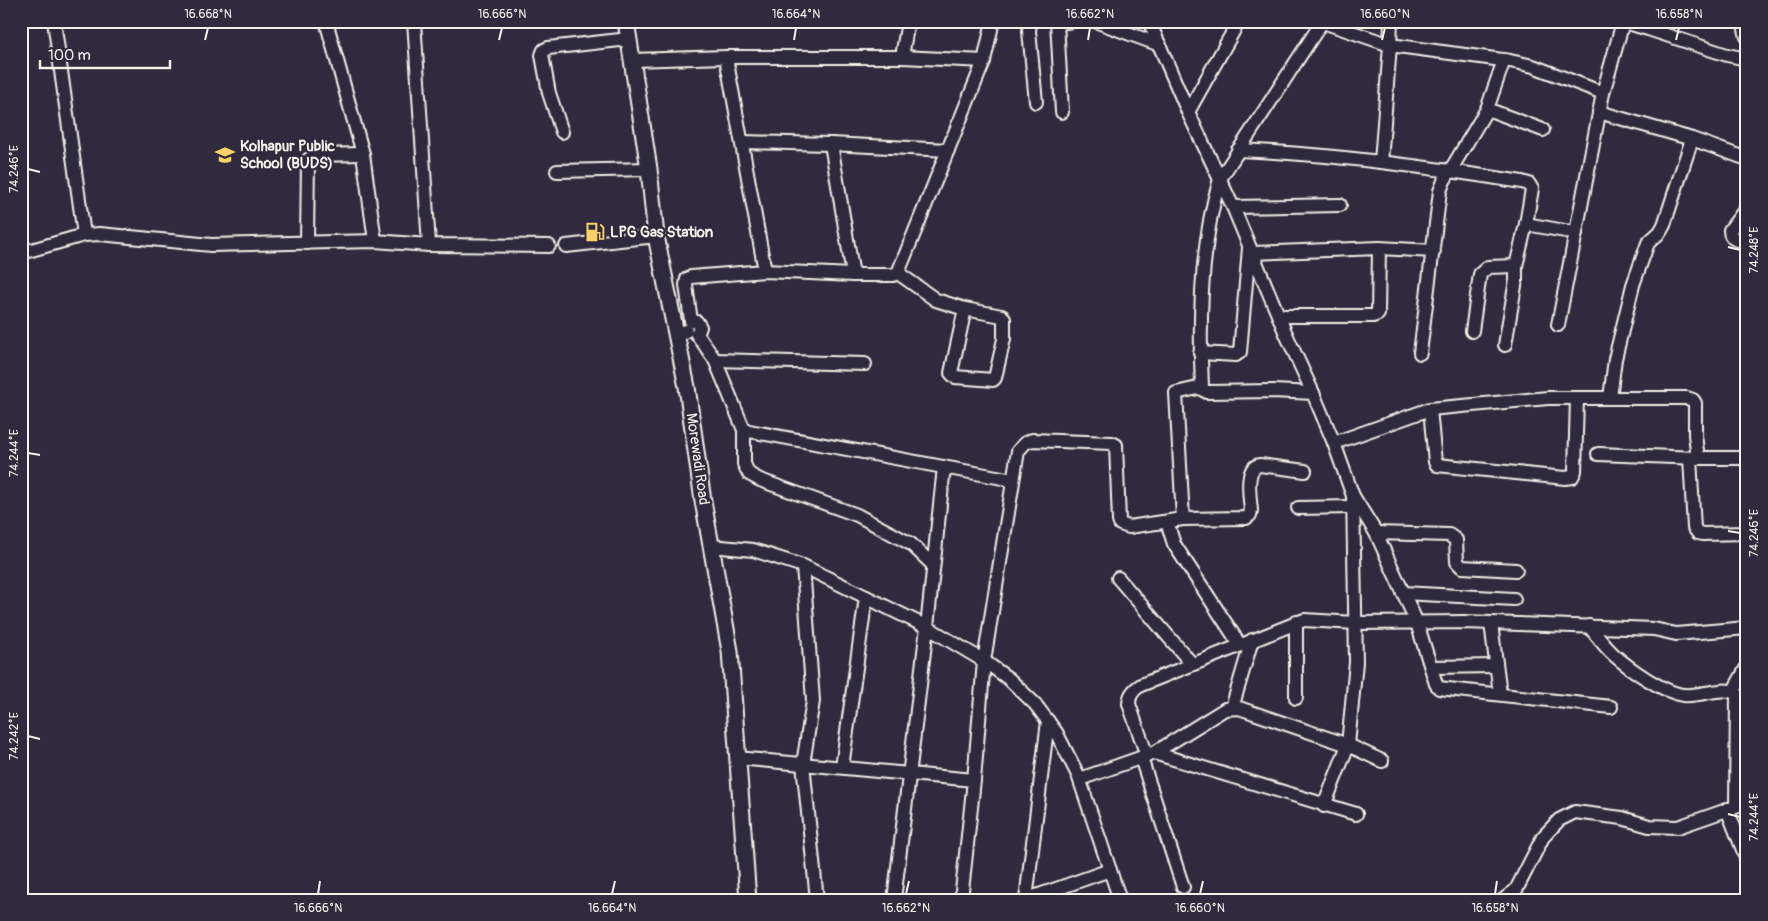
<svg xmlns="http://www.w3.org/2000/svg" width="1768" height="921" viewBox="0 0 1768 921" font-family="Pangolin,sans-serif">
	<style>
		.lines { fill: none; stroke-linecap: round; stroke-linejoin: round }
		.minor-casing { stroke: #f4f1e8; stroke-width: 16 }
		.major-casing { stroke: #f4f1e8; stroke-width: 19 }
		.minor { stroke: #2f2a3d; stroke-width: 12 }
		.major { stroke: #2f2a3d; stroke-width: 15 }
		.ticks { fill: none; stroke: #f4f1e8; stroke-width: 2 }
		.labels { text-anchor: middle; stroke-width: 4.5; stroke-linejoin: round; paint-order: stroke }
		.poi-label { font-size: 15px; font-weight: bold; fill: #f4f1e8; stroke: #2f2a3d; text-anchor: start }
		.street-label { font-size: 15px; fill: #f4f1e8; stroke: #2f2a3d }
		.neatline { fill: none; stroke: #f4f1e8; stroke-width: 2 }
		.ticks-label { font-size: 12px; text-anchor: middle; fill: #f4f1e8 }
	</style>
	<rect width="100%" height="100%" fill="#2f2a3d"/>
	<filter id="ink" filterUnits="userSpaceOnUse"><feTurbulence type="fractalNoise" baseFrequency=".02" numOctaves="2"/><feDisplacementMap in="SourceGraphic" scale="10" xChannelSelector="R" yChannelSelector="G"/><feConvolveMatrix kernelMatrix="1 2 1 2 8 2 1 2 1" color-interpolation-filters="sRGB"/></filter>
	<g filter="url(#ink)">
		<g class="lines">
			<defs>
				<g id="minor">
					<path d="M 54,21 L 84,235"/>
					<path d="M 326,21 L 363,154 L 375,241"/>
					<path d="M 414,21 L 429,245"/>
					<path d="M 1030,21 L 1029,31 L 1036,102"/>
					<path d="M 1057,21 L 1062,112"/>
					<path d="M 1095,21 L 1160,45"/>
					<path d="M 1149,21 L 1188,112 L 1233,207 L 1286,334 L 1313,393"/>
					<path d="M 1320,21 L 1390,45 L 1391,21"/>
					<path d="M 1621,21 L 1648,29 L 1727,55 L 1747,59"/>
					<path d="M 1743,21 L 1747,37"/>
					<path d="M 1322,22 L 1220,179 C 1201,241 1199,323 1202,387 L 1203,390 L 1207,392 L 1273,391 L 1313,393 L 1334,443 L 1353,496 L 1356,662 L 1348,745 L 1324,806"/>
					<path d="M 1058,23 L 1073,21"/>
					<path d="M 726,57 L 765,271"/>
					<path d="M 902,57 L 908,21"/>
					<path d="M 633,60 L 726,57 L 902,57 L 984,61"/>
					<path d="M 1504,60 L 1487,109 L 1543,130"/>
					<path d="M 1188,112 L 1239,21"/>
					<path d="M 1599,112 L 1692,139 L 1747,159"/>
					<path d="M 562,132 L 549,93 L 542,55 L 544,50 L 548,48 L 629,39"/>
					<path d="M 742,142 L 831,144 L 948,150"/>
					<path d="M 831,144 L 853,275"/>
					<path d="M 1238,150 C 1333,154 1428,167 1522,182 L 1529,184 L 1532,189 L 1526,224 L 1516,266 L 1488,267 L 1480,274 L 1472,331"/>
					<path d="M 1381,162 L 1390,45 L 1510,61 L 1533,66 L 1603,93"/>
					<path d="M 557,171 L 649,169"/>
					<path d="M 1233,207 L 1340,205"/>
					<path d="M 1747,207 L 1730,230 C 1730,241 1739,240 1747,241"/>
					<path d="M 1526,224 L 1576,233"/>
					<path d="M 307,243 L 308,160 L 315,155 L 363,154"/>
					<path d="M 566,246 L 656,236"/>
					<path d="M 1379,248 L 1434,251"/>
					<path d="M 21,253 L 84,235 L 100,234 L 211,245 L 375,241 L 429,245 L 549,246"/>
					<path d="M 1253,253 L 1379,248 L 1378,314 L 1373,316 L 1280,316"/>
					<path d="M 898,273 L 936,300 L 965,309 L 1002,316 L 1004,319 L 1004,339 L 995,378 L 993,380 L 955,377 L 951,373 L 965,309"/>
					<path d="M 1558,325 L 1603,93 L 1623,22"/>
					<path d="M 697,334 L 700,327 L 697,322 L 691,321 L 686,285 L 687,279 L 691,277 L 765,271 L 853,275 L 893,275 L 898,273 L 984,61 L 993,21"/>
					<path d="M 697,334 L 715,360 L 744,430 L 1013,480"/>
					<path d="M 677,335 L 686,331"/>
					<path d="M 1505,345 L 1516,280 L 1516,266"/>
					<path d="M 1200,353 L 1236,355 L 1240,352 L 1249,248"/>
					<path d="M 1420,353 L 1440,191 L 1444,181 L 1487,109"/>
					<path d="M 715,360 L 865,364"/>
					<path d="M 1610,398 L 1615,359 L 1633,285 L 1648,243 L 1660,232 L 1664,225 L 1692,139"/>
					<path d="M 1430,409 L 1435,462 L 1437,465 L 1565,478 L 1572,477 L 1575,471 L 1577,398"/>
					<path d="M 744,430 L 744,464 L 749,474 L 760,480 L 857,515 L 911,544 L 933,565"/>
					<path d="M 1334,443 L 1430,409 L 1548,398 L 1687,398 L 1693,400 L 1695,403 L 1695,435 L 1698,458 L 1747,458"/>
					<path d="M 1598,454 L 1698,458"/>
					<path d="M 1690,458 L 1694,528 L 1698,533 L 1703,534 L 1747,533"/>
					<path d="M 1353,496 L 1376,533 L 1417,623 L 1436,684 L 1439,688 L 1611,707"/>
					<path d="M 1298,508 L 1352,507"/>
					<path d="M 1183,519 L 1176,393 L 1202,387"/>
					<path d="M 1167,522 L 1174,544 L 1240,645"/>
					<path d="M 1376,533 L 1449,535 L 1456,540 L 1457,562 L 1462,567 L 1516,570"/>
					<path d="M 711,546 L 753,550 L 803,566 L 927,627 L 984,661 L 1009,679 L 1035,704 L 1056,732 L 1078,775 L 1120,900"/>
					<path d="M 803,566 L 813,701 L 803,764 L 817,900"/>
					<path d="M 1118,578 L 1192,664"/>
					<path d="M 1403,593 L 1514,599"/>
					<path d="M 1491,623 L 1500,694"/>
					<path d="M 1589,626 C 1597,636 1605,647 1614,655 C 1630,669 1664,693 1684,695 C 1701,697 1723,685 1737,694 L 1736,806"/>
					<path d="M 1431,667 L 1496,666"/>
					<path d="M 1733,692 L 1747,667"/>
					<path d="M 1296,698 L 1296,622"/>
					<path d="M 1232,708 L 1252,640"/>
					<path d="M 1154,753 L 1356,814"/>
					<path d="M 1147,756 L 1129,704 C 1129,695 1133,690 1141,685 L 1304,620 L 1356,623 L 1465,622 L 1654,629 L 1676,634 L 1747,628"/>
					<path d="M 737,758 L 974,780"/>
					<path d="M 1141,758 L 1183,887"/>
					<path d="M 842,767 L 866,597"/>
					<path d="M 1080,779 L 1154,753 L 1225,709 L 1239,708 L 1348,745 L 1382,761"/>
					<path d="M 1727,809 L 1747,860"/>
					<path d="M 1026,899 L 1048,721"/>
					<path d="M 894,900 L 927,627 L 944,467"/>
					<path d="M 961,900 L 974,780 L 984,661 L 1018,451 L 1025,443 L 1032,440 L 1112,443 L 1116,445 L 1119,521 L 1120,524 L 1129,527 L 1183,519 L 1246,518 L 1250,515 L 1251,510 C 1250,498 1244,467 1260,465 L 1305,471"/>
					<path d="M 1025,900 L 1110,870"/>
					<path d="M 1503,900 L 1516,890 L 1543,837 L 1559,820 L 1575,812 L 1622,818 L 1649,826 L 1678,827 L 1747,803"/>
				</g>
				<path id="major" d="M 626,21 L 649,169 L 656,236 L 687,387 L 703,501 L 730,651 L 748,900"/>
			</defs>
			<!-- minor casing -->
			<use href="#minor" class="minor-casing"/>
			<!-- major casing -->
			<use href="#major" class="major-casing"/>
			<!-- minor -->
			<use href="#minor" class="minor"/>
			<!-- major -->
			<use href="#major" class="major"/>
		</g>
	</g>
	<!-- ticks -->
	<path class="ticks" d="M 205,40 L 208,28M 499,40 L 502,28M 794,40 L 796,28M 1088,40 L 1090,28M 1382,40 L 1385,28M 1676,40 L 1679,28M 28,169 L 40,172M 1728,247 L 1740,250M 28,453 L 40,455M 1728,531 L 1740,533M 28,736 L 40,739M 1728,814 L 1740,817M 318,894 L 320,881M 612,894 L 615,881M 906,894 L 909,881M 1200,894 L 1203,881M 1495,894 L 1497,881"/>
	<!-- icons -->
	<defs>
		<symbol id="university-bare" viewBox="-9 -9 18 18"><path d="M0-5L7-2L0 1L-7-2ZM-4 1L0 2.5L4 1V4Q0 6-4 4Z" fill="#ffd166" stroke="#2f2a3d" stroke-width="2.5" paint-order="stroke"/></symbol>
		<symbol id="fuel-bare" viewBox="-9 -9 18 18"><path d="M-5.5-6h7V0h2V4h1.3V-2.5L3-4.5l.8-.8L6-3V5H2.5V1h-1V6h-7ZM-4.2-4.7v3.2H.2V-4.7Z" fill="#ffd166" stroke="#2f2a3d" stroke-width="2.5" paint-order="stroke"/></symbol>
	</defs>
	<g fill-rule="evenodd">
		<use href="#university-bare" x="211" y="141" width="28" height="28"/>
		<use href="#fuel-bare" x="581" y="218" width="28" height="28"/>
	</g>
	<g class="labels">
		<!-- poi labels -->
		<g class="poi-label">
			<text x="240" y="151">Kolhapur Public<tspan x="240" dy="17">School (BUDS)</tspan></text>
			<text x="610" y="237">LPG Gas Station</text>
		</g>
		<!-- street labels -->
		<g class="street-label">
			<text transform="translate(698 459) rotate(82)" y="5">Morewadi Road</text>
		</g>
	</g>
	<!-- margin -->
	<rect width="1768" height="921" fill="none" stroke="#2f2a3d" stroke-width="55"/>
	<!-- scale -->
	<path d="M40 60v8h130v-8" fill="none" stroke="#f4f1e8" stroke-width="2.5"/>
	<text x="48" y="60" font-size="15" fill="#f4f1e8" stroke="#2f2a3d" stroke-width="4" paint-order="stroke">100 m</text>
	<rect x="28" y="28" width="1712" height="866" class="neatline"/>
	<g class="ticks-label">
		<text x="208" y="18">16.668°N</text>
		<text x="502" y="18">16.666°N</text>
		<text x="796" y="18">16.664°N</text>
		<text x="1090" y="18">16.662°N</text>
		<text x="1385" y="18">16.660°N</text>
		<text x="1679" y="18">16.658°N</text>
		<text transform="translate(14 169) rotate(-90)" y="4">74.246°E</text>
		<text transform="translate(1754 250) rotate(-90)" y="4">74.248°E</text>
		<text transform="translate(14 453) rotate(-90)" y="4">74.244°E</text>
		<text transform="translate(1754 533) rotate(-90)" y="4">74.246°E</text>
		<text transform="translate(14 736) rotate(-90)" y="4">74.242°E</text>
		<text transform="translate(1754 817) rotate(-90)" y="4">74.244°E</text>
		<text x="318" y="912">16.666°N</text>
		<text x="612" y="912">16.664°N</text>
		<text x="906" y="912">16.662°N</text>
		<text x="1200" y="912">16.660°N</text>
		<text x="1495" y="912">16.658°N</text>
	</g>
</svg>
